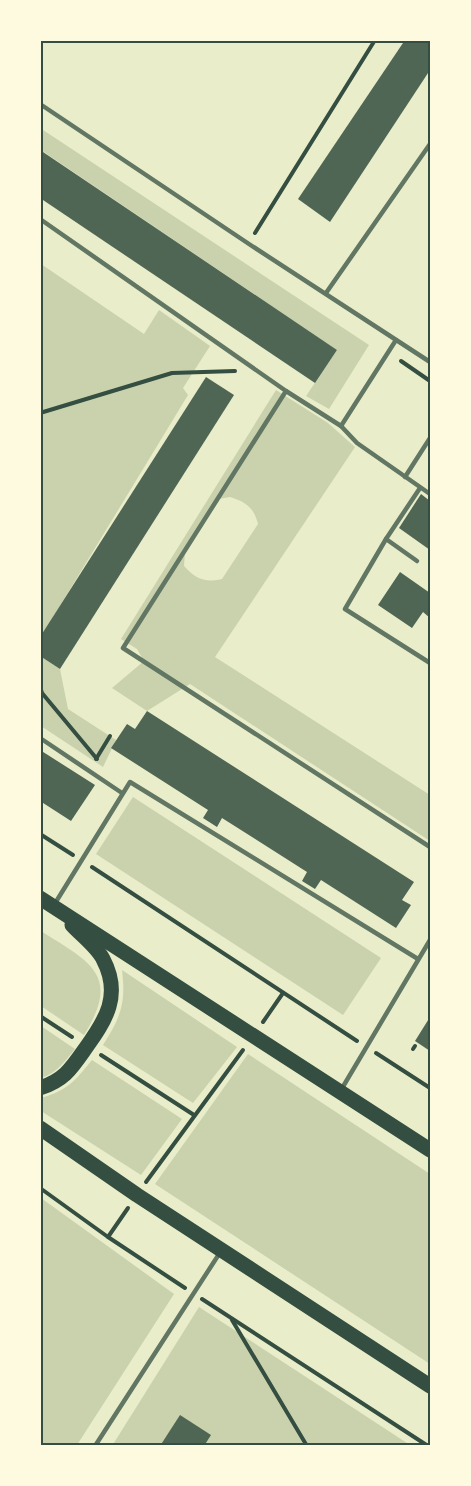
<svg xmlns="http://www.w3.org/2000/svg" width="471" height="1486" viewBox="0 0 471 1486" font-family="Montserrat,sans-serif">
	<style>
		.green { fill: #cad2ad; fill-rule: evenodd }
		.building { fill: #4f6655 }
		.lines { fill: none; stroke-linecap: round; stroke-linejoin: round }
		.path { stroke: #344e41; stroke-width: 4 }
		.service { stroke: #617663; stroke-width: 4.5 }
		.primary { stroke: #344e41; stroke-width: 15 }
		.neatline { fill: none; stroke: #344e41; stroke-width: 2 }
	</style>
	<rect width="100%" height="100%" fill="#e9edc9"/>
	<!-- green -->
	<g class="green">
		<path d="M 40,128 L 369,345 L 329,409 L 306,396 L 337,350 L 41,150 Z"/>
		<path d="M 41,264 L 144,334 L 159,310 L 210,346 L 183,388 L 188,395 L 41,637 Z"/>
		<path d="M 276,390 L 328,423 L 355,447 L 215,657 L 430,795 L 430,841 L 190,684 L 147,711 L 112,688 L 144,661 L 137,649 L 121,639 ZM 230,497 C 246,502 254,508 258,524 L 222,579 C 205,583 196,579 184,566 L 185,552 L 219,499 Z"/>
		<path d="M 40,656 L 60,669 L 68,709 L 116,740 L 103,767 L 41,726 Z"/>
		<path d="M 133,797 L 381,958 L 343,1015 L 96,854 Z"/>
		<path d="M 41,931 C 89,962 122,974 84,1035 L 41,1006 Z"/>
		<path d="M 122,970 L 237,1047 L 193,1103 L 103,1045 C 121,1017 126,1003 122,970 Z"/>
		<path d="M 41,1026 L 75,1049 C 65,1061 56,1074 41,1078 Z"/>
		<path d="M 248,1054 L 430,1174 L 430,1364 L 155,1184 Z"/>
		<path d="M 92,1060 L 182,1119 L 141,1175 L 41,1111 L 41,1098 C 68,1090 74,1082 92,1060 Z"/>
		<path d="M 41,1198 L 174,1294 L 77,1445 L 44,1445 L 41,1443 Z"/>
		<path d="M 199,1307 L 410,1445 L 112,1446 Z"/>
	</g>
	<!-- building -->
	<g class="building">
		<path d="M 405,40 L 430,40 L 430,70 L 330,222 L 298,199 Z"/>
		<path d="M 40,150 L 337,350 L 315,383 L 40,198 Z"/>
		<path d="M 206,377 L 234,395 L 60,669 L 40,656 L 40,637 Z"/>
		<path d="M 421,494 L 430,501 L 430,550 L 399,528 Z"/>
		<path d="M 400,572 L 430,593 L 430,618 L 423,612 L 412,628 L 378,605 Z"/>
		<path d="M 147,711 L 414,882 L 402,900 L 411,905 L 396,928 L 321,880 L 315,889 L 302,881 L 307,872 L 222,818 L 217,827 L 203,818 L 208,810 L 111,748 L 127,724 L 135,729 Z"/>
		<path d="M 40,750 L 95,785 L 71,821 L 40,801 Z"/>
		<path d="M 430,1017 L 430,1051 L 415,1041 Z"/>
		<path d="M 180,1415 L 211,1435 L 204,1446 L 160,1446 Z"/>
	</g>
	<g class="lines">
		<!-- path -->
		<g class="path">
			<path d="M 255,233 L 375,40"/>
			<path d="M 401,361 L 430,381"/>
			<path d="M 40,413 L 172,373 L 235,371"/>
			<path d="M 40,687 L 42,693 L 97,759"/>
			<path d="M 96,759 L 110,736"/>
			<path d="M 40,834 L 73,855"/>
			<path d="M 92,867 L 357,1041"/>
			<path d="M 40,1016 L 72,1037"/>
			<path d="M 263,1022 L 283,993"/>
			<path d="M 413,1049 L 415,1046"/>
			<path d="M 376,1053 L 430,1088"/>
			<path d="M 101,1055 L 194,1115"/>
			<path d="M 146,1182 L 243,1050"/>
			<path d="M 40,1188 L 108,1237 L 185,1288"/>
			<path d="M 108,1237 L 128,1208"/>
			<path d="M 202,1299 L 428,1446"/>
			<path d="M 232,1320 L 307,1446"/>
		</g>
		<!-- service -->
		<g class="service">
			<path d="M 40,104 L 249,244 L 430,362"/>
			<path d="M 40,219 L 286,391"/>
			<path d="M 326,293 L 430,144"/>
			<path d="M 396,340 L 341,426 L 286,391 L 123,648 L 430,847"/>
			<path d="M 341,426 L 357,443 L 430,494"/>
			<path d="M 405,477 L 430,438"/>
			<path d="M 420,488 L 386,539 L 345,609 L 430,663"/>
			<path d="M 386,539 L 417,561"/>
			<path d="M 40,738 L 122,793"/>
			<path d="M 54,905 L 130,782 L 418,959"/>
			<path d="M 341,1090 L 430,940"/>
			<path d="M 95,1446 L 221,1251"/>
		</g>
		<!-- primary -->
		<g class="primary">
			<path d="M 40,898 L 430,1150"/>
			<path d="M 40,1088 C 64,1080 71,1069 85,1049 C 106,1020 122,995 103,959 C 97,947 81,935 72,925"/>
			<path d="M 40,1128 L 137,1195 L 430,1386"/>
		</g>
	</g>
	<!-- border -->
	<rect width="471" height="1486" fill="none" stroke="#fefae0" stroke-width="84"/>
	<rect x="42" y="42" width="387" height="1402" class="neatline"/>
</svg>
